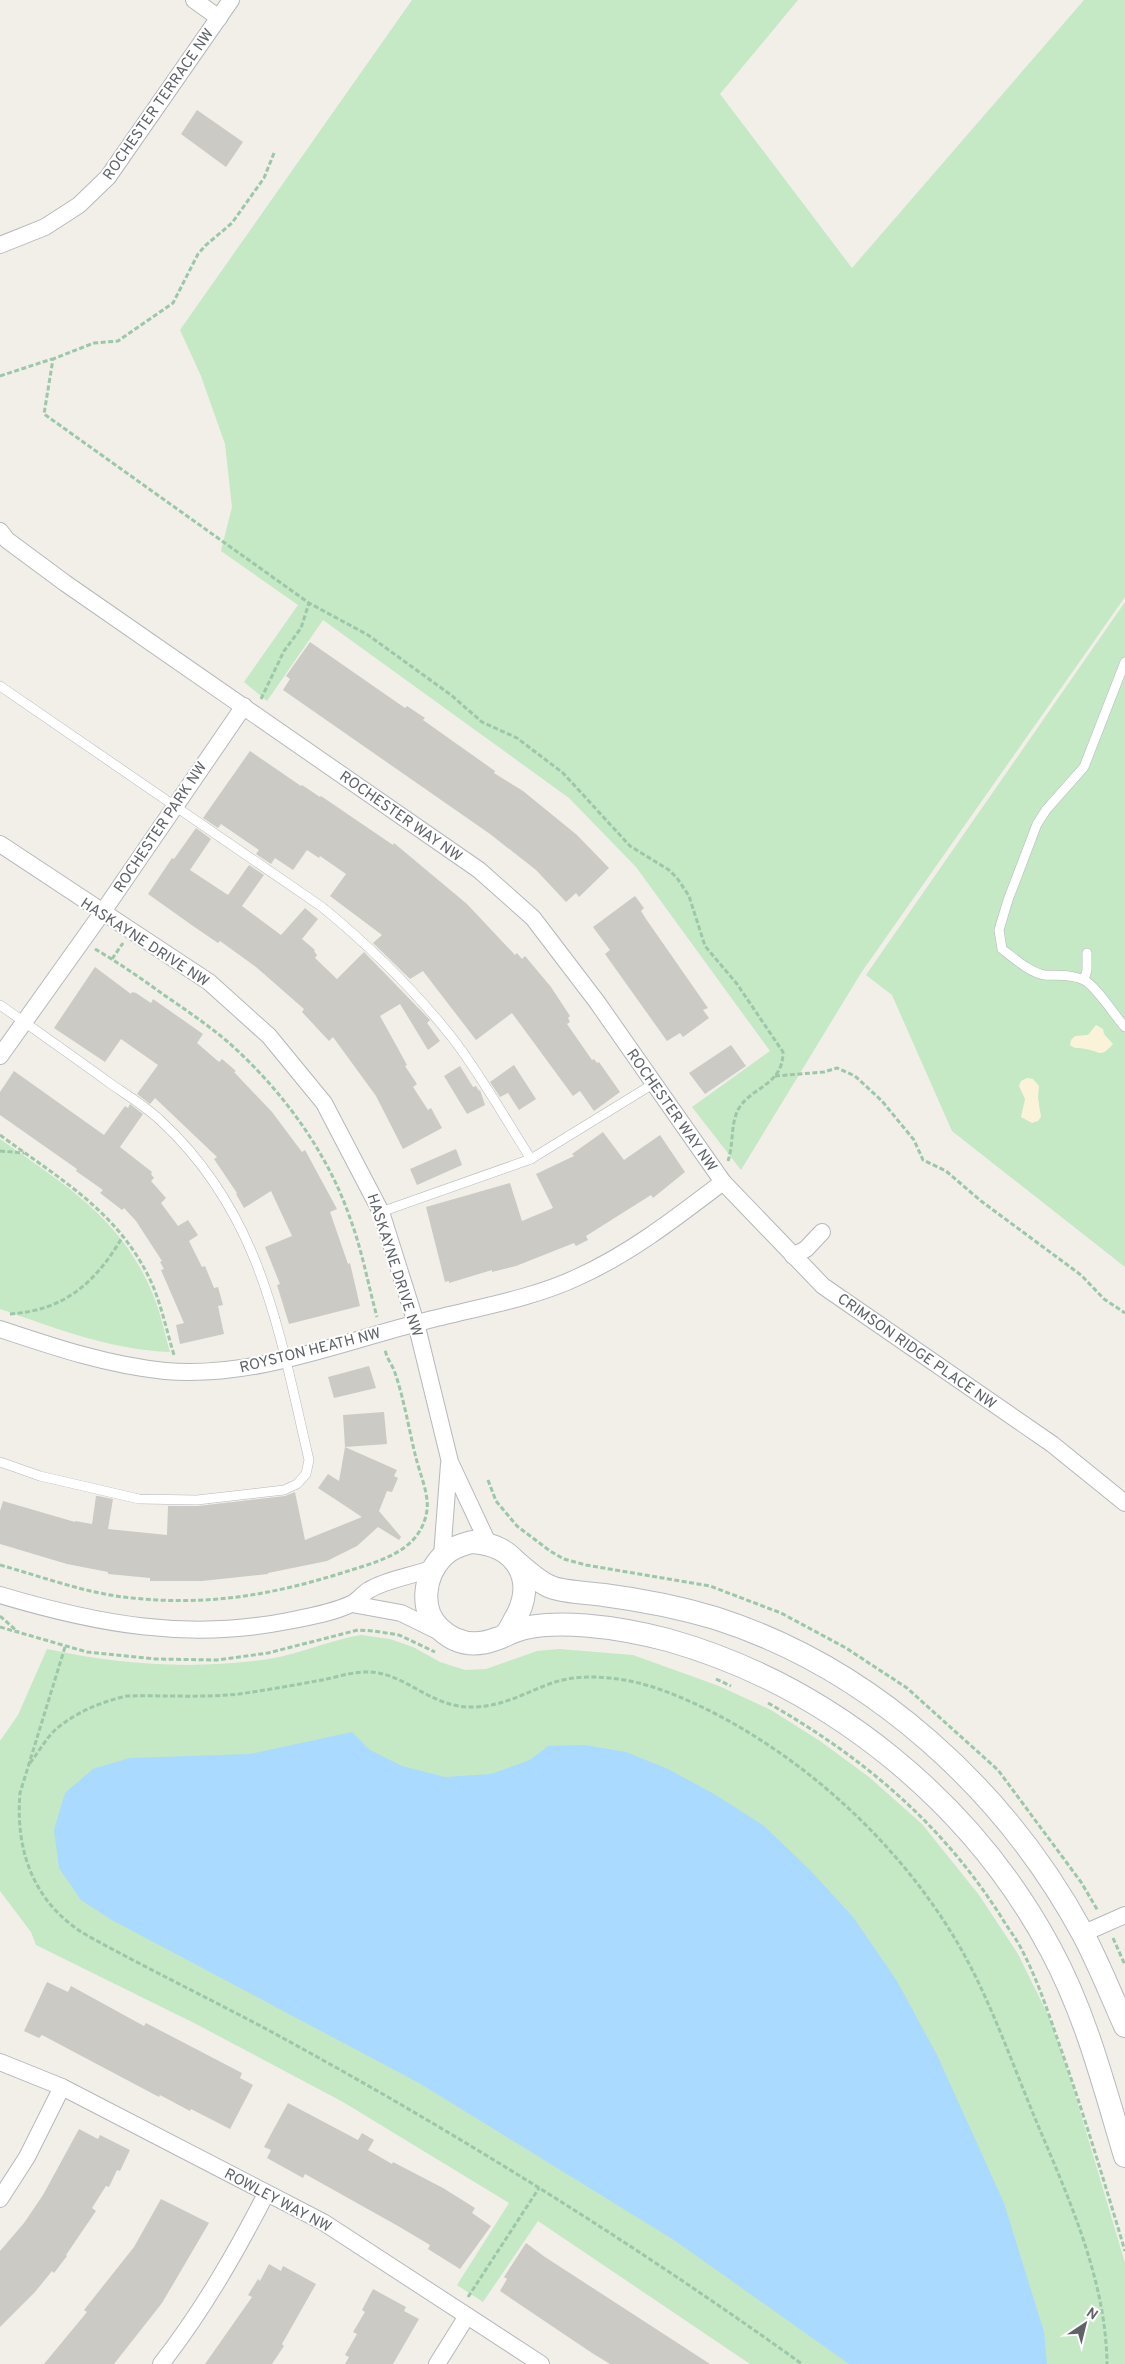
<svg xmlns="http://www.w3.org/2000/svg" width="1125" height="2364" viewBox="0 0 1125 2364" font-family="Overpass,sans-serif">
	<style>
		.green { fill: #c5e8c5 }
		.sand { fill: #fbf3d9 }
		.water { fill: #aadaff }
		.building { fill: #cccac5 }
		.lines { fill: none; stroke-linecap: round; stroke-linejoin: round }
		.lane-casing { stroke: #b5b8bc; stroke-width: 10 }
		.street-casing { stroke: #b5b8bc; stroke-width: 18 }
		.secondary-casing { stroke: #b6babf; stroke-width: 24 }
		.path { stroke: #9cc7a9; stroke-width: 3; stroke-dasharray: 5 2.5; stroke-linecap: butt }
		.lane { stroke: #fff; stroke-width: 9 }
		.street { stroke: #fff; stroke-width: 16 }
		.secondary { stroke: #fff; stroke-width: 22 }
		.labels { text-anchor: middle; stroke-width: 4; stroke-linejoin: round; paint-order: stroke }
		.street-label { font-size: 15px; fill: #5f6368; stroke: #fff }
	</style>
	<rect width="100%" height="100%" fill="#f1efe8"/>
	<!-- green -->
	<g class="green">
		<path d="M 412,0 L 798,0 L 720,94 L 852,268 L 1084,0 L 1125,0 L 1125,597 L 861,973 L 741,1170 L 692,1107 L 770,1051 L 636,867 L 569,798 L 323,620 L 267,701 L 244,682 L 298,605 L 221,551 L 232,507 L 225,444 L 201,376 L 180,330 Z"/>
		<path d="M 1125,602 L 1125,1267 L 952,1131 L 892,995 L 866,975 Z"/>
		<path d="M 0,1139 C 62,1183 120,1217 151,1290 C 160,1310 164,1331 170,1352 C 111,1350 55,1328 0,1309 Z"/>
		<path d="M 361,1635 L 390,1639 L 413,1647 L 440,1662 L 465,1670 L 486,1669 L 537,1651 L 559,1649 L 633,1655 L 719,1686 L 771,1710 L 820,1741 L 869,1777 L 922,1824 L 979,1895 L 1018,1954 L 1050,2019 L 1071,2081 L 1125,2263 L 1125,2364 L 750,2364 L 538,2221 L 483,2302 L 457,2285 L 509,2203 L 343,2102 L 196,2024 L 36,1945 L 31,1932 L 0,1891 L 0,1741 L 18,1715 L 47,1649 C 119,1665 196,1670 269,1659 C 300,1654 330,1640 361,1635 Z"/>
	</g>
	<!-- sand -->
	<g class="sand">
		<path d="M 1096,1025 L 1103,1029 L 1104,1034 L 1113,1044 C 1100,1059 1100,1051 1085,1049 C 1079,1047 1076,1050 1070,1045 L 1071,1040 L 1075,1036 L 1088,1035 Z"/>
		<path d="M 1027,1078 L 1033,1079 L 1039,1086 L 1038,1098 L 1041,1117 L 1038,1121 L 1032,1123 L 1021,1117 L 1025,1099 L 1019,1086 L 1021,1081 Z"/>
	</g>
	<!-- water -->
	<path class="water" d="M 352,1732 L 370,1750 L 402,1766 L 445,1777 L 491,1774 L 530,1760 L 548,1746 L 584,1745 L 626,1752 L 668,1769 L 714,1794 L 763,1825 L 811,1871 L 853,1917 L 897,1981 L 937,2055 L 1004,2203 L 1044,2332 L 1047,2364 L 849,2364 L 674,2240 L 419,2083 L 110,1919 L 81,1900 L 59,1868 L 54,1830 L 65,1793 L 93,1769 L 130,1758 L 250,1754 Z"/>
	<!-- building -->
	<g class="building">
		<path d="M 197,110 L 243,142 L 226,167 L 181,134 Z"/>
		<path d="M 310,642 L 405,708 L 407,706 L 425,718 L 423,720 L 495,771 L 494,773 L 523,791 L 577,835 L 609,868 L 579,897 L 576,893 L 566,902 L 536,870 L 490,834 L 283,690 L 290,679 L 286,676 Z"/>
		<path d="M 250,751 L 301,786 L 302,785 L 320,797 L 321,796 L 393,845 L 394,843 L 467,904 L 515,955 L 517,953 L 522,959 L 525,956 L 551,987 L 570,1016 L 568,1018 L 570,1022 L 567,1024 L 592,1060 L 594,1059 L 597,1063 L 599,1062 L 620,1092 L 594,1111 L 580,1091 L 573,1096 L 512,1013 L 476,1040 L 423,971 L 410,979 L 373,943 L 382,935 L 330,896 L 346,874 L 320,856 L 319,858 L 307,850 L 293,870 L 275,858 L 271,864 L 256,854 L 259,850 L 221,824 L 218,828 L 203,818 Z"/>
		<path d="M 196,828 L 211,839 L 190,870 L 228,895 L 249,865 L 264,875 L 242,906 L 281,935 L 305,908 L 318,919 L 302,939 L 315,950 L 314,951 L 317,955 L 315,958 L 337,979 L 364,952 L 430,1020 L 427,1023 L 440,1041 L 428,1050 L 400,1004 L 380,1016 L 407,1065 L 405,1066 L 417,1084 L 413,1087 L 428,1110 L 431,1108 L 442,1128 L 403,1149 L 376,1096 L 333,1037 L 329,1041 L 302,1012 L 304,1009 L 256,967 L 220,941 L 218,943 L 193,926 L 148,894 L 172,858 L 174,859 Z"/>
		<path d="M 635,896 L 644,908 L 641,911 L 646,919 L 708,1008 L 703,1010 L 709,1018 L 683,1037 L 680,1033 L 667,1041 L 605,954 L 610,950 L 593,927 Z"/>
		<path d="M 95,967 L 131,994 L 132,992 L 136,993 L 151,1003 L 153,999 L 203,1034 L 197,1043 L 219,1062 L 222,1059 L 236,1071 L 234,1072 L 272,1112 L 302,1152 L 305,1150 L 337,1209 L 330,1212 L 348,1264 L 350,1263 L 360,1306 L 289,1324 L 277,1285 L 280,1284 L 265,1247 L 292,1236 L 271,1191 L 244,1208 L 236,1194 L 237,1193 L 214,1159 L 217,1157 L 155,1098 L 150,1104 L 137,1094 L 158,1065 L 121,1039 L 105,1062 L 54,1028 Z"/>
		<path d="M 731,1045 L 746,1066 L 705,1094 L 689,1073 Z"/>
		<path d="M 514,1065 L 536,1099 L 519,1110 L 508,1093 L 500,1097 L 490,1082 Z"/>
		<path d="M 460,1066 L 473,1087 L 476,1086 L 479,1091 L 480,1090 L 485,1105 L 467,1114 L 444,1076 Z"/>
		<path d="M 14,1071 L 104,1135 L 125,1106 L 128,1108 L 130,1104 L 143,1114 L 120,1147 L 152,1172 L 151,1174 L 154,1178 L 151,1181 L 166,1198 L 161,1203 L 178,1226 L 188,1220 L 198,1235 L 189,1241 L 202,1267 L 205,1266 L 214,1288 L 218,1287 L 223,1305 L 218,1306 L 224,1334 L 180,1344 L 176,1325 L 184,1323 L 161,1270 L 164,1269 L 160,1262 L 162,1261 L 136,1221 L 124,1208 L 122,1210 L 100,1193 L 103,1190 L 76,1171 L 77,1169 L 0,1115 L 0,1092 Z"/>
		<path d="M 603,1132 L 624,1160 L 660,1135 L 685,1172 L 653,1198 L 651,1195 L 586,1236 L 588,1240 L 576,1246 L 574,1243 L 516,1266 L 492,1272 L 492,1270 L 449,1283 L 449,1281 L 445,1282 L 426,1207 L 510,1183 L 522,1221 L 553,1208 L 536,1174 L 574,1156 L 572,1154 Z"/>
		<path d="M 456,1149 L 462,1165 L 417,1185 L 410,1169 Z"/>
		<path d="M 369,1366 L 376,1388 L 334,1398 L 328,1377 Z"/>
		<path d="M 384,1412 L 387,1444 L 345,1447 L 343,1415 Z"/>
		<path d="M 345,1447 L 397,1470 L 394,1476 L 398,1478 L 392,1492 L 387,1491 L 379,1511 L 401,1537 L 399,1540 L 378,1527 L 357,1546 L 327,1561 L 268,1573 L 268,1574 L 202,1581 L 150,1581 L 150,1578 L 108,1574 L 108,1572 L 67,1564 L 0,1544 L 0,1511 L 3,1501 L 75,1522 L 75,1521 L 92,1524 L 96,1496 L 98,1496 L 113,1499 L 108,1529 L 167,1535 L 168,1506 L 198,1506 L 285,1496 L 295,1492 L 305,1540 L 362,1517 L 318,1488 L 328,1474 L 339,1481 Z"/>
		<path d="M 47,1982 L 68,1992 L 71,1986 L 144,2026 L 146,2023 L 242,2073 L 240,2078 L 253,2085 L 230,2129 L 191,2109 L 190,2111 L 160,2095 L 159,2097 L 42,2035 L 39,2038 L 24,2031 Z"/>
		<path d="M 288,2103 L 358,2140 L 362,2133 L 374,2140 L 368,2150 L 392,2164 L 393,2162 L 443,2188 L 475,2208 L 472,2213 L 491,2226 L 460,2269 L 428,2249 L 430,2245 L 398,2226 L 305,2174 L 303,2178 L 267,2158 L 271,2150 L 264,2147 Z"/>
		<path d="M 79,2129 L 98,2139 L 100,2135 L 130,2150 L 120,2171 L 117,2170 L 109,2187 L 106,2186 L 92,2208 L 96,2211 L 66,2255 L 67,2256 L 54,2273 L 52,2271 L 35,2292 L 0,2327 L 0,2251 L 24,2223 L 43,2195 Z"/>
		<path d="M 161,2199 L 209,2223 L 162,2303 L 114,2364 L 44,2364 L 87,2312 L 84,2310 L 134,2247 Z"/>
		<path d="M 526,2243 L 545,2257 L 710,2364 L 610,2364 L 592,2353 L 500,2291 L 507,2279 L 504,2277 Z"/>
		<path d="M 269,2264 L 281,2271 L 283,2266 L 316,2284 L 282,2344 L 284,2346 L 272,2364 L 205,2364 L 252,2297 L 248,2295 L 258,2279 L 260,2281 Z"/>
		<path d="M 373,2289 L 406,2307 L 404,2311 L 419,2319 L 393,2364 L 345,2364 L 349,2357 L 345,2355 L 357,2334 L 353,2332 L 365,2312 L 362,2310 Z"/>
	</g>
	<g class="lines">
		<defs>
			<g id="lane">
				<path d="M 1125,662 L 1084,767 L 1046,810 L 1037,824 L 1008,900 L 999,930 L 1002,949 C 1014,958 1030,973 1045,975 C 1058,976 1072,974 1084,980 C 1097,987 1114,1015 1125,1027"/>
				<path d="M 0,686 L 322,907 C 372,948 414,989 454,1040 C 482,1077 506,1120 531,1159"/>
				<path d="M 1084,980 L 1087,970 L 1087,953"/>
				<path d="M 0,1005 C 37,1031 74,1057 111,1084 C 127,1095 145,1106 160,1120 C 262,1214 279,1332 309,1460 L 306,1474 L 297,1484 L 284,1490 L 197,1500 L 139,1499 L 40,1476 L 0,1462"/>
				<path d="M 381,1212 L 531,1159 L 653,1084"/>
			</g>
			<g id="street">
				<path d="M 194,0 L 219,18"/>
				<path d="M 0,245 L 45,227 L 79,205 L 108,177 L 231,0"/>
				<path d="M 0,531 L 7,540 L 65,583 L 479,870 L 533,918 L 597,1002 L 723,1182 L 823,1286 L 1052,1444 L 1125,1503"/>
				<path d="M 0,844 L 209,982 L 269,1036 L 324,1103 L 381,1212 L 416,1323 L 450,1462 L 488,1543"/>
				<path d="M 0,1056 L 102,913 L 244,706"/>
				<path d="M 793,1256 L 806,1249 L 822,1232"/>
				<path d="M 0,1329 C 54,1347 107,1365 165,1371 C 253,1379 341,1342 425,1321 C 474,1308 532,1299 578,1277 C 631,1253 677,1217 723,1182"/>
				<path d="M 442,1556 L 449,1464"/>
				<path d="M 0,1595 C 97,1624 188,1641 288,1621 C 308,1617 332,1613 351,1604 C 358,1601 362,1594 369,1590 C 387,1579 413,1576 433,1568"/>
				<path d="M 352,1604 L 401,1613 L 442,1633"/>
				<path d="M 1082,1934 L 1125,1915"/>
				<path d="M 0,2062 L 62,2087 L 323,2222 L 541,2364"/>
				<path d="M 0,2199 L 27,2157 L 62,2087"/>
				<path d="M 161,2364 C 203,2310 235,2254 266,2194"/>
				<path d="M 437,2364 L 467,2316"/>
			</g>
			<g id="secondary">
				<path d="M 472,1542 C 518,1545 538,1581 514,1621 C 512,1625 509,1631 506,1634 C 504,1637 499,1638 496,1639 C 475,1647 456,1644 440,1629 C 419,1610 424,1576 442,1557 C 450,1548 461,1545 472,1542 Z"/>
				<path d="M 515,1561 C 526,1570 538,1582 551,1587 C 562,1592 590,1593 604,1595 C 642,1600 678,1607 715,1618 C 872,1668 1005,1790 1083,1934 C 1099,1964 1111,1995 1125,2026"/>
				<path d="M 506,1635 C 545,1614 626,1629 668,1640 C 830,1686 972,1802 1051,1950 C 1086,2015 1104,2086 1125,2156"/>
			</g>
		</defs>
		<!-- lane casing -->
		<use href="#lane" class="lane-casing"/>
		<!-- street casing -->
		<use href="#street" class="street-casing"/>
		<!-- secondary casing -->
		<use href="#secondary" class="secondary-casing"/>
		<!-- path -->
		<g class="path">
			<path d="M 274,153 L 264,178 L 232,223 L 206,245 L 198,254 L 173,303 L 118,341 L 94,343 L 53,359 L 44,414 L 309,603 L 368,635 L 451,695 L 482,722 L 517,738 L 563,773 L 630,846 L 669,870 L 677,878 L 689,896 L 705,946 L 737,984 L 783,1052 C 783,1085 753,1086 739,1108 C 730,1124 734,1143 728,1161"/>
			<path d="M 0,376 L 52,359"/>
			<path d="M 261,699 L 284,651 L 301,628 L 309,603"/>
			<path d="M 95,949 C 119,963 142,979 164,995 C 186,1010 208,1025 228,1042 C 281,1089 327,1151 350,1218 C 362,1250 368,1284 377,1317"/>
			<path d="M 112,959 L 123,943"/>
			<path d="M 775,1076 L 824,1072 L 837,1068 L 855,1076 L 882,1101 L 914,1140 L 923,1160 L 946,1171 L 981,1201 L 1081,1275 L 1104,1299 L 1125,1313"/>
			<path d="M 0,1135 C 61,1180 121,1213 153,1286 C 162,1308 167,1332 174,1355"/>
			<path d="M 0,1151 L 24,1153"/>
			<path d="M 10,1314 C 66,1310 96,1282 123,1236"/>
			<path d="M 488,1480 L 496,1501 L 517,1526 L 550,1551 L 564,1559 L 586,1565 L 710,1586 L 781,1613 L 846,1648 L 907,1688 L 998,1770 L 1081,1882 L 1098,1911"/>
			<path d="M 0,1565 C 43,1577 88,1594 132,1598 C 209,1606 272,1595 345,1572 C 379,1561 421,1552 427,1510 C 429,1494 420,1474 416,1458 C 409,1430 404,1398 394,1370 C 391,1363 386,1357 385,1349"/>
			<path d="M 0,1616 L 18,1632"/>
			<path d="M 0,1627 L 87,1652 L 155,1659 L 217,1660 L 268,1653 L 358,1630 L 374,1631 L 399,1635 L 435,1652"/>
			<path d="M 65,1647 L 20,1793 C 15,1853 35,1905 88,1936 C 148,1969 210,1999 270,2031 C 454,2131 632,2242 802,2364"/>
			<path d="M 716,1679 L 731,1686"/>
			<path d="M 768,1703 C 863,1757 941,1823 1000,1915 C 1007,1927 1016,1938 1022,1950 C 1039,1983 1050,2018 1062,2052 C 1085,2118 1105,2184 1125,2251"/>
			<path d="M 30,1763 C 38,1753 45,1740 54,1731 C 74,1713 100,1702 127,1696 C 164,1695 202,1698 239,1694 C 267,1690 295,1685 322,1680 C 337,1677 355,1671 370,1672 C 408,1674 431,1709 475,1707 C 505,1706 528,1691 555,1682 C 575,1676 597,1676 618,1679 C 648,1683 677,1695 704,1708 C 804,1757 896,1841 954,1937 C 989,1995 1011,2061 1037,2123 C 1069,2199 1106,2280 1107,2364"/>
			<path d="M 1113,1938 L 1125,1965"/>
			<path d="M 468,2297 L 539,2188"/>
		</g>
		<!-- lane -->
		<use href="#lane" class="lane"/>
		<!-- street -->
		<use href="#street" class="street"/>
		<!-- secondary -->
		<use href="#secondary" class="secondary"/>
	</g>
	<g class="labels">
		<!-- street labels -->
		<g class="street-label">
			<text transform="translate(158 104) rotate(-55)" y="5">ROCHESTER TERRACE NW</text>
			<text transform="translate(401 816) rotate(35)" y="5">ROCHESTER WAY NW</text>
			<text transform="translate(160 827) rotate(-56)" y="5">ROCHESTER PARK NW</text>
			<text transform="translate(145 942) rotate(33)" y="5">HASKAYNE DRIVE NW</text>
			<text transform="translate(672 1110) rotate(55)" y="5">ROCHESTER WAY NW</text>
			<text transform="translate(395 1265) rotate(72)" y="5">HASKAYNE DRIVE NW</text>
			<text transform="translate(310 1350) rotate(-14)" y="5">ROYSTON HEATH NW</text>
			<text transform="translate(917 1351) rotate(35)" y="5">CRIMSON RIDGE PLACE NW</text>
			<text transform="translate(278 2200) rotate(28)" y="5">ROWLEY WAY NW</text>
		</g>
	</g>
	<!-- north arrow -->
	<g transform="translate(1085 2324) rotate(35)" stroke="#ffffff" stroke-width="4" paint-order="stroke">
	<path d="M0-4L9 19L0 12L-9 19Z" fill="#5f6368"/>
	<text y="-8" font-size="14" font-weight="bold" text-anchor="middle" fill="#5f6368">N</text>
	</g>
</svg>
